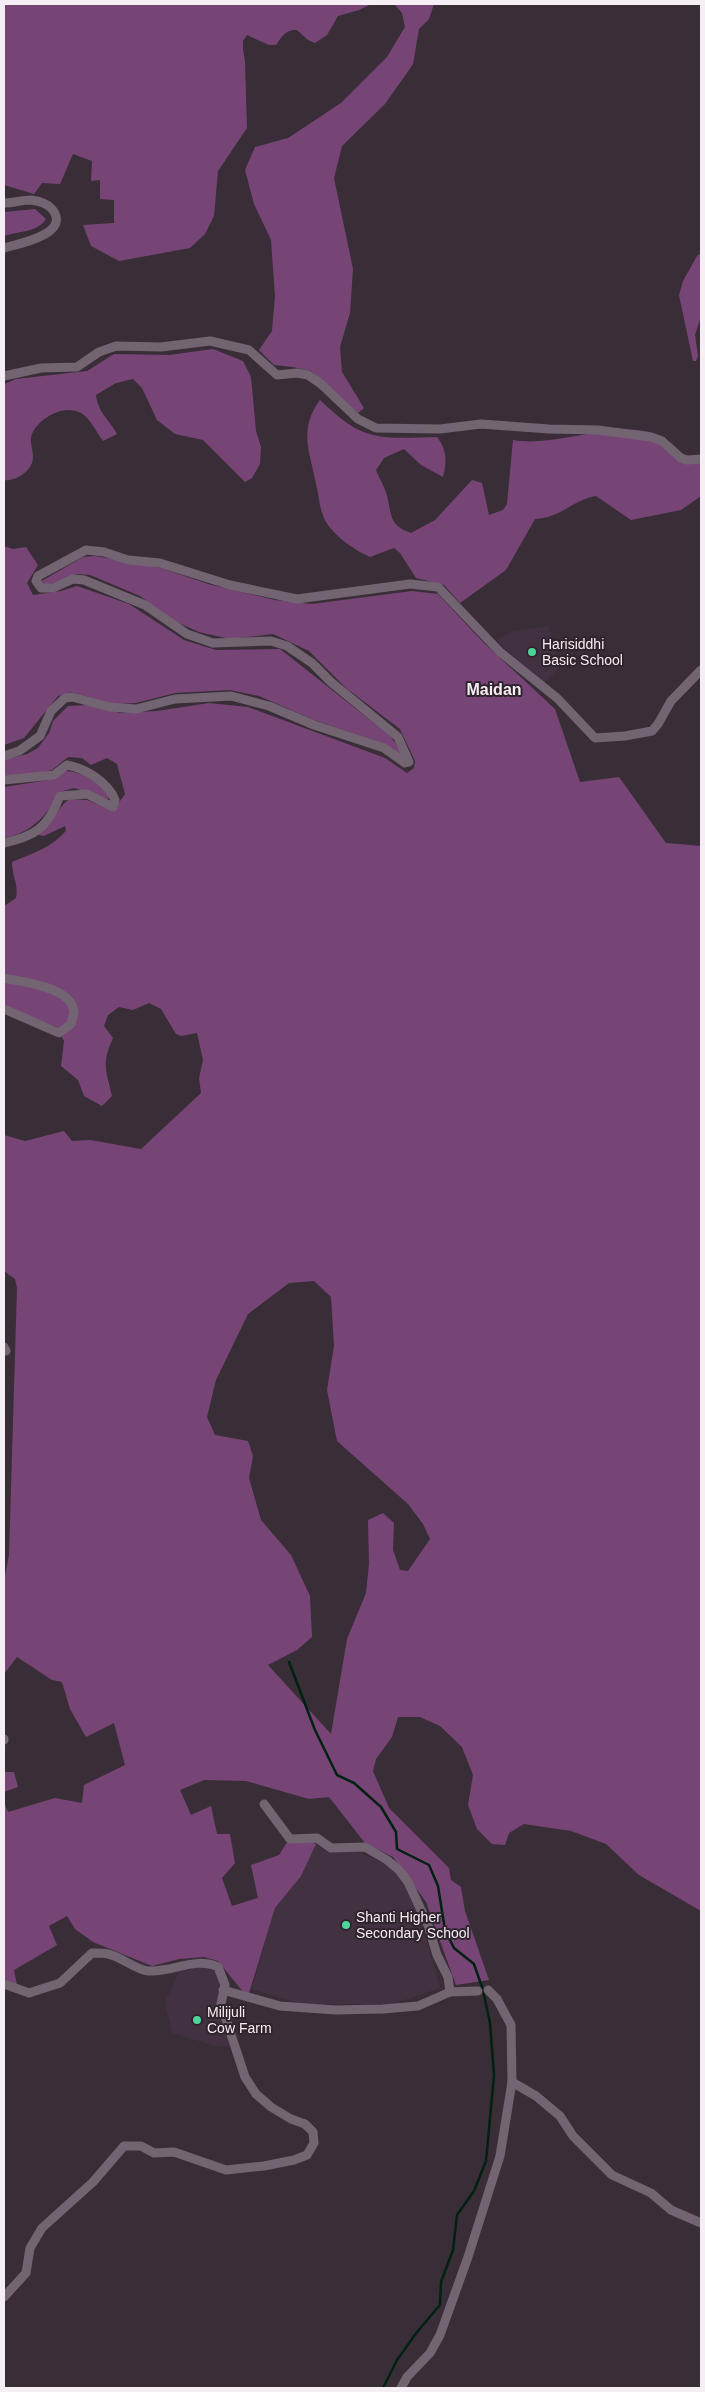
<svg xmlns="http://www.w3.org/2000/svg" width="705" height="2392" viewBox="0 0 705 2392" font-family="Arial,sans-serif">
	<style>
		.built { fill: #423141 }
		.green { fill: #774575; fill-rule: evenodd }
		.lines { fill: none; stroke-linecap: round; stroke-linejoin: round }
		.stream { stroke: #002112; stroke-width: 2.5 }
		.minor { stroke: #726571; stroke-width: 9 }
		.poi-dot { fill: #4cd49b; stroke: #2f242e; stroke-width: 2 }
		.labels { text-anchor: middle; stroke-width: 4; stroke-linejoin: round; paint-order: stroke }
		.poi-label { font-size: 14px; fill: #f6eef5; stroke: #2f242e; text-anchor: start }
		.quarter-label { font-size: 16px; font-weight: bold; fill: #f6eef5; stroke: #2f242e }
	</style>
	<rect width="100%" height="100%" fill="#392e38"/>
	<!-- built -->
	<g class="built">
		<path d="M 549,626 L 559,668 L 543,684 L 497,640 L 513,631 Z"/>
		<path d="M 316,1844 L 325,1851 L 357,1852 L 383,1863 L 400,1874 L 420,1918 L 440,1988 L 392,2004 L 301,2004 L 252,1989 L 275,1908 L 301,1876 Z"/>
		<path d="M 205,1966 L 216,1972 L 220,1981 L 218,2002 L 231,2041 L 229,2046 L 215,2046 L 172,2033 L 165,2002 L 179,1972 Z"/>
	</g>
	<!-- green -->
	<g class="green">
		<path d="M 4,4 L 371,4 L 359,10 L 338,16 L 327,35 L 315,43 L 308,40 L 297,30 C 286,29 282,36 276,45 L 269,45 L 247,35 L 243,41 L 243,49 L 245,62 L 247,128 L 218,171 L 214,216 L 205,234 L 190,248 L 119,261 L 91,246 L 83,225 L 114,223 L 114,200 L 100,199 L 100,180 L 91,181 L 92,161 L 73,154 L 60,184 L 42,183 L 34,194 L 4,185 Z"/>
		<path d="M 394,4 L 434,4 L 429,19 L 419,29 L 413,64 L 409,70 L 385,104 L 342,146 L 334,178 L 353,269 L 350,313 L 340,347 L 342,372 L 364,408 L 358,413 L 311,371 L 293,367 L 274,365 L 259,350 L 272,331 L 275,296 L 271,240 L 254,204 L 245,170 L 255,147 L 288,138 L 341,103 L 387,57 L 405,27 L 402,13 Z"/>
		<path d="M 35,209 L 46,219 C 37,233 18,231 4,236 L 4,212 Z"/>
		<path d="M 701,253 L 701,316 L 695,335 L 698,356 L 696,361 L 693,361 L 679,295 L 683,281 L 697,256 Z"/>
		<path d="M 213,349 L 243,361 L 251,377 L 256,431 L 261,447 L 260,464 L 252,478 L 245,482 L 203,440 L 175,434 L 157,420 L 142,388 L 133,379 L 116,383 L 96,395 C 98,413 109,419 117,434 L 103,441 C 97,433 90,418 81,413 C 64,403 36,419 31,437 C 30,443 33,450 33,456 C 34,470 16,482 4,480 L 4,384 L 16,379 L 87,371 L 114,354 L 169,355 Z"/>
		<path d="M 320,400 C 329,408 338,417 347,423 C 374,443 406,437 437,437 C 447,450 447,461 443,477 L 421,465 L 404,449 L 384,458 L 376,470 C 379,478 385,487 387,496 C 392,516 389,525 411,533 L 435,520 L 472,480 L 482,483 L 489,515 L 503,510 L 507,504 L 513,440 C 558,448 614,419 655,434 C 666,438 678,452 689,459 L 701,456 L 701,496 L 681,510 L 631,520 L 596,496 C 572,500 561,518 535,519 L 506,570 L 460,603 L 444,585 L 416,578 L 400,553 L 394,548 L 370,557 C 354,550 331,534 324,518 C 319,507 319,495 316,484 C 310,452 298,430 320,400 Z"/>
		<path d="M 4,546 L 13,549 L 26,547 L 38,565 L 27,583 L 33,595 L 61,591 L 77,586 L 129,604 L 184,640 L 216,650 L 280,649 L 389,735 L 403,752 L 400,755 L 382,743 L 314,720 L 259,696 L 230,690 L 175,693 L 136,703 L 114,704 L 71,692 L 58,696 L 24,738 L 4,745 Z"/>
		<path d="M 95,556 L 161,568 L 208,584 L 275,600 L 312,604 L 412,591 L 438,594 L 483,642 L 555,709 L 580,782 L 619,777 L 666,843 L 701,846 L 701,1911 L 639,1875 L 606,1844 L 571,1831 L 524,1824 L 509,1833 L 505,1845 L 492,1844 L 477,1829 L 468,1805 L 473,1775 L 462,1747 L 440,1726 L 420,1717 L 398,1717 L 392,1737 L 376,1759 L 373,1771 L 389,1808 L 449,1868 L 451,1880 L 461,1887 L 465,1911 L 489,1980 L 456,1985 L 426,1902 L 393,1857 L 365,1843 L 329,1797 L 309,1799 L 246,1781 L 204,1780 L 180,1790 L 191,1815 L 211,1806 L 217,1834 L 230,1834 L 235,1863 L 222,1878 L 232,1906 L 258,1898 L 251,1865 L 279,1855 L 291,1836 L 316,1844 L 301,1876 L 275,1908 L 249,1993 L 244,1993 L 218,1961 L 204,1957 L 179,1959 L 152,1966 L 93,1942 L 75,1929 L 67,1916 L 49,1926 L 57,1945 L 14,1970 L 17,1985 L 4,1979 L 4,1802 L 8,1812 L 55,1798 L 82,1803 L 84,1785 L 125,1765 L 114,1723 L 86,1737 L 70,1709 L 62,1682 L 52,1680 L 17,1657 L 4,1674 L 4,1581 L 9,1555 L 17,1288 L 15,1279 L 4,1271 L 4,1135 L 25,1141 L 64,1131 L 72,1141 L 90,1140 L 141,1149 L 201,1093 L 199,1078 L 203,1060 L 197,1033 L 181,1036 L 176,1034 L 161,1009 L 149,1003 L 133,1010 L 119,1007 L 108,1015 L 104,1026 L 113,1038 C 101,1065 106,1069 112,1096 L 102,1106 L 84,1096 L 78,1080 L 61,1066 L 64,1041 L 57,1027 L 4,1006 L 4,906 L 16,898 C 19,885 12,876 12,862 C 33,853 51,848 66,831 L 65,826 L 44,836 L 39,835 L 40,831 C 52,822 57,809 69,799 L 87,800 L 113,811 L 125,794 L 117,764 L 107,758 L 91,765 L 82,758 L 68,757 L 52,770 L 25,776 L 4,775 L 4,760 L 27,754 L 38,748 L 49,733 L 53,721 L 68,706 L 88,705 L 120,713 L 157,711 L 209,703 L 248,707 L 385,758 L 407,773 L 414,768 L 415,761 L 400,729 L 346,688 L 309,651 L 273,634 L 230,639 L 199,632 L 174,621 L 140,596 L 90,575 L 77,574 L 48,585 L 40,582 L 83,557 ZM 314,1281 L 331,1297 L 334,1346 L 327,1390 L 337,1441 L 408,1504 L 423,1524 L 430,1539 L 408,1571 L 400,1570 L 393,1550 L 394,1523 L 383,1513 L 368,1520 L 369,1564 L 366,1593 L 347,1639 L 331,1734 L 268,1665 L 297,1650 L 312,1637 L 310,1596 L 291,1555 L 261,1520 L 249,1478 L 253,1456 L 248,1441 L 215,1435 L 207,1417 L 216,1380 L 248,1314 L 289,1283 Z"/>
		<path d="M 66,771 C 81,771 101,784 110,796 L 108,799 L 74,788 L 59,792 C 49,815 29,834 4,838 L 4,787 L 55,779 Z"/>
		<path d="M 4,1772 L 14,1772 L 18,1787 L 4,1792 Z"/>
	</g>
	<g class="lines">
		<!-- stream -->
		<path class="stream" d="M 289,1662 L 315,1730 L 337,1775 L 354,1783 L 381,1807 L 396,1832 L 397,1849 L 429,1865 L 438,1886 L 445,1930 L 454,1948 L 474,1964 L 483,1990 L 490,2023 L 494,2075 L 486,2161 L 474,2191 L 457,2215 L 453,2250 L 441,2282 L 440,2305 L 417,2332 L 397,2360 L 383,2388"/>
		<!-- minor -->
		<g class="minor">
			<path d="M 4,203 C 13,203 22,200 31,200 C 38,201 48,204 52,209 C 72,234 18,244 4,248"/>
			<path d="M 4,376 L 41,368 L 77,367 L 99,352 L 116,346 L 161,347 L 210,341 L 249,350 L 277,375 L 297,373 L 308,375 L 321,384 L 358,419 L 376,428 L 440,429 L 481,424 L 549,429 L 598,430 L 651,437 L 662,441 L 681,458 L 687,460 L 701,459"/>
			<path d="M 4,756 L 19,751 L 40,736 L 51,711 L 65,698 L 72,697 L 110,707 L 136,709 L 175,699 L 231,696 L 269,706 L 314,725 L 384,748 L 405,763 L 409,762 L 398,737 L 331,682 L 312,663 L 287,646 L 271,641 L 213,643 L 187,634 L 145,605 L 84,580 L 73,579 L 53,588 L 41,588 L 36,581 L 38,576 L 86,550 L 104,552 L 128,560 L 160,563 L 230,585 L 297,599 L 410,584 L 438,587 L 500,652 L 557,698 L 595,738 L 625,736 L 652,731 L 658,724 L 671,701 L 701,670"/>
			<path d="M 4,780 L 54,775 L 67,765 C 85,768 109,783 115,800 L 113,807 L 87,794 L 60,796 C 48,827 36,836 4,843"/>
			<path d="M 4,978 C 23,982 72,987 74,1012 C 74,1015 72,1020 71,1024 L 59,1033 L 4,1009"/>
			<path d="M 4,1347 L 6,1351 L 4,1351"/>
			<path d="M 4,1739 L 4,1740"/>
			<path d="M 264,1804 L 290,1839 L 317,1838 L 331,1848 L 365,1847 L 387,1860 L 399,1870 L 408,1882 L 428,1925 L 437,1955 L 448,1977 L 450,1992 L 478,1991"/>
			<path d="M 4,1984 L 29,1993 L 60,1983 L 92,1953 C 98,1953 103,1953 108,1954 C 122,1957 134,1969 148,1971 C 172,1973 195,1956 218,1967 L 225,1985 L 221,2004 L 245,2077 L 256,2094 L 271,2107 L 291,2119 L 305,2124 L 313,2132 L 314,2143 L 307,2155 L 294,2160 L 264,2166 L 226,2170 L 174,2152 L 154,2153 L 141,2146 L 124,2146 L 93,2182 L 42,2228 L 30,2248 L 26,2273 L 4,2297"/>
			<path d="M 223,1990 L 280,2006 L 335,2010 L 383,2009 L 418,2006 L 450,1992"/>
			<path d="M 512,2082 L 536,2096 L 560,2116 L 573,2136 L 612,2175 L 651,2193 L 671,2210 L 701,2223"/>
			<path d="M 401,2388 L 407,2377 L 430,2353 L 440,2335 L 468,2257 L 500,2156 L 512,2082 L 511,2025 L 497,1999 L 488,1990"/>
		</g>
	</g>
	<!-- markers -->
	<g class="poi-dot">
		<circle cx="532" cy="652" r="5"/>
		<circle cx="346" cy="1925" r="5"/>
		<circle cx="197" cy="2020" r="5"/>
	</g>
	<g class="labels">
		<!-- poi labels -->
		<g class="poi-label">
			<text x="542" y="649">Harisiddhi<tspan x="542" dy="16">Basic School</tspan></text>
			<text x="356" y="1922">Shanti Higher<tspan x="356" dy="16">Secondary School</tspan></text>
			<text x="207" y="2017">Milijuli<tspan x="207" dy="16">Cow Farm</tspan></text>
		</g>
		<!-- quarter labels -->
		<g class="quarter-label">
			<text x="494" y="695">Maidan</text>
		</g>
	</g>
	<!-- border -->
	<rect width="705" height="2392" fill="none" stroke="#f6eef5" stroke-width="10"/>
</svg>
